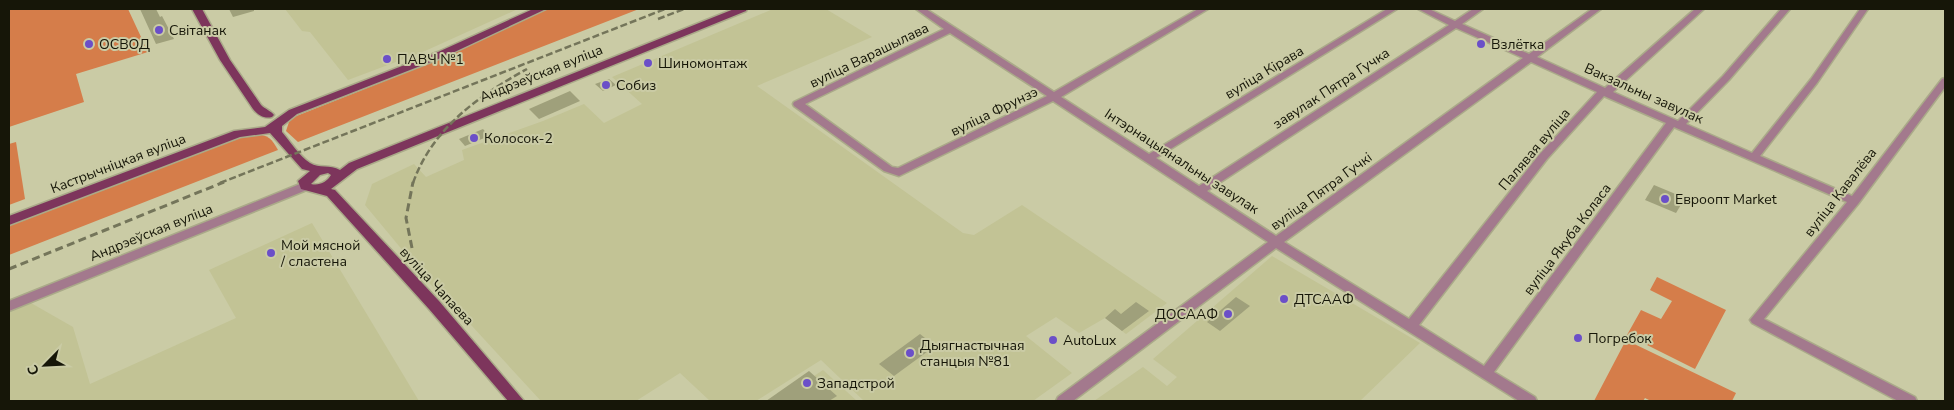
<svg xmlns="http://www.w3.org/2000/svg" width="1954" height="410" viewBox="0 0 1954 410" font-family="'Nunito Sans',sans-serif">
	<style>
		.built { fill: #c2c395 }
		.green { fill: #d57d4a }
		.building { fill: #9fa07b }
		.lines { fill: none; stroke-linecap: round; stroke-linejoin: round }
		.minor-casing { stroke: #aaaa89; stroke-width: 3 }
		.major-casing { stroke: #aaaa89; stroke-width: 3 }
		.minor { fill: #a3798d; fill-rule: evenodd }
		.major { fill: #7d355c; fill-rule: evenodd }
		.rail-far1 { stroke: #74755a; stroke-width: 2.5; stroke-dasharray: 7 3; stroke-linecap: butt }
		.rail { stroke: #74755a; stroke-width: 3; stroke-dasharray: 8 4.5; stroke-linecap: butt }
		.poi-dot { fill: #6b4fc8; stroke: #cacba5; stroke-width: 2 }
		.labels { text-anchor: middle; stroke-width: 4; stroke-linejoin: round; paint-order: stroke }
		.poi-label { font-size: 14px; fill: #161608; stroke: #cacba5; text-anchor: start }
		.street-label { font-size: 14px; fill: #161608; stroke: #cacba5 }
	</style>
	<rect width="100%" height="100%" fill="#cacba5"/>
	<!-- built -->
	<g class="built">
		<path d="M 285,9 L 518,9 L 425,51 L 348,80 L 310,32 L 302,31 Z"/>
		<path d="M 773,9 L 826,9 L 872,37 L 757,86 L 963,233 L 974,235 L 1022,205 L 1167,303 L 1126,334 L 1105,318 L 1079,333 L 1056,317 L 1026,336 L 1072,373 L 1033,401 L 864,401 L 821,360 L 756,401 L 710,401 L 680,373 L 636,401 L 541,401 L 472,326 L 438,293 L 365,205 L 372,184 L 414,164 L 426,177 L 464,160 L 462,150 L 543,121 L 584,104 L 604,123 L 642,104 L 612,77 Z"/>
		<path d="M 312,223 L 419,401 L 9,401 L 9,312 L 31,303 L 73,327 L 90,384 L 236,318 L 209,270 Z"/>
		<path d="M 1272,256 L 1420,343 L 1360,401 L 1094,401 L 1143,367 L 1167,386 L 1177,377 L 1153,359 Z"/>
		<path d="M 823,370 L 857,401 L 777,401 Z"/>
	</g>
	<!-- green -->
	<g class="green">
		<path d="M 9,9 L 128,9 L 148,52 L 76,74 L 84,102 L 9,127 Z"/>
		<path d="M 548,9 L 639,9 L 298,142 L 286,131 L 289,122 L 294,117 L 430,63 Z"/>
		<path d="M 256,134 C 268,135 272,139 278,150 L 9,255 L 9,224 L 246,135 Z"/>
		<path d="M 16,142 L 25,199 L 9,205 L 9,144 Z"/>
		<path d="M 1657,277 L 1726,310 L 1695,369 L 1627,335 L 1641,310 L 1661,319 L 1672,301 L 1650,290 Z"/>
		<path d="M 1626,340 L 1736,393 L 1732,401 L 1651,401 L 1645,398 L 1643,401 L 1594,401 Z"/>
	</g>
	<!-- building -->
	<g class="building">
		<path d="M 140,9 L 156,9 L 160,17 L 162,16 L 174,39 L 156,44 Z"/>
		<path d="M 229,9 L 254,9 L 254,11 L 233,17 Z"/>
		<path d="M 609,79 L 616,85 L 603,91 L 595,84 Z"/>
		<path d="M 570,91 L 580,101 L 539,119 L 529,109 Z"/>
		<path d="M 483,129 L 489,136 L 465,146 L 459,139 Z"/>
		<path d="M 1654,185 L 1685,198 L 1676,213 L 1645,200 Z"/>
		<path d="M 1236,297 L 1250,306 L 1220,331 L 1207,322 Z"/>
		<path d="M 1136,302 L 1149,311 L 1122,331 L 1105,318 L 1115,309 L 1121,314 Z"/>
		<path d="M 920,334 L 935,346 L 894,376 L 879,364 Z"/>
		<path d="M 809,371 L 837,396 L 829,401 L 766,401 Z"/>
	</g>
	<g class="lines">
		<defs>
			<g id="minor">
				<path d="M 916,9 L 926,9 L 1054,92 L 1198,9 L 1208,9 L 1061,97 L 1149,154 L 1387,9 L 1397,9 L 1156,158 L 1199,186 L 1449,25 L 1418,9 L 1429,9 L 1455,21 L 1473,9 L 1483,9 L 1462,24 L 1529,54 L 1592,9 L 1601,9 L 1537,57 L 1605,88 L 1695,9 L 1704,9 L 1613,92 L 1678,121 L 1723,76 L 1781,9 L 1790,9 L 1729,80 L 1686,124 L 1752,153 L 1811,79 L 1860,9 L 1868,9 L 1817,83 L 1760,156 L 1852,196 L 1942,79 L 1945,78 L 1945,87 L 1858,204 L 1764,319 L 1915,397 L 1917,401 L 1898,401 L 1752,323 L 1750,320 L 1847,202 L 1674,127 L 1494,372 L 1535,397 L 1537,401 L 1519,401 L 1276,248 L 1073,401 L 1056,401 L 1058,397 L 1268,242 L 1053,101 L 899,176 L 884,171 L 794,106 L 793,104 L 794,102 L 944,29 ZM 1456,28 L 1523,58 L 1276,236 L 1207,191 ZM 950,33 L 1047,96 L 898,168 L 892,167 L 805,104 ZM 1531,62 L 1597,92 L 1539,155 L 1409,319 L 1284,242 ZM 1604,96 L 1666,123 L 1484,366 L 1419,325 L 1547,159 Z"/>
				<path d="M 305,182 L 311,186 L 309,189 L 9,311 L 9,301 Z"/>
			</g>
			<g id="major">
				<path d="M 192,9 L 202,9 L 230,60 L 261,105 C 265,109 271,111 274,115 L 272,117 C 264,119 258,115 253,109 L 220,60 Z"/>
				<path d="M 533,9 L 546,9 L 446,56 L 297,114 L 282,126 L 282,132 C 290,141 299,156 310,163 C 319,169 330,164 340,170 L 349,163 L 734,9 L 747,9 L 746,11 L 357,169 L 331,189 L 335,190 L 439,301 L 524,401 L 508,401 L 429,309 L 327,196 L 301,189 L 298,181 L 310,171 L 302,169 L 270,133 L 240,137 L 9,225 L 9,216 L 234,131 L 265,127 L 289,110 L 438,52 ZM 328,173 L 331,175 C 327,182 319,186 311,184 L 320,175 Z"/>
			</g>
		</defs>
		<!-- minor casing -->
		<use href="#minor" class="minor-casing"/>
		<!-- major casing -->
		<use href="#major" class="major-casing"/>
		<!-- minor -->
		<use href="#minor" class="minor"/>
		<!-- major -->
		<use href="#major" class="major"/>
		<!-- rail-far1 -->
		<g class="rail-far1">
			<path d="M 658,19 L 684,9"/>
			<path d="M 220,183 L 665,9"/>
			<path d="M 413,183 C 432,129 478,96 527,69"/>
		</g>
		<!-- rail -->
		<g class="rail">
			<path d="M 412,248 L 406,218 L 413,182"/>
			<path d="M 9,269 L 224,182"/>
		</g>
	</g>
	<!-- markers -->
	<g class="poi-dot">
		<circle cx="159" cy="30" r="5"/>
		<circle cx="89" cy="44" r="5"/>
		<circle cx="1481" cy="44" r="5"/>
		<circle cx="387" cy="59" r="5"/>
		<circle cx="648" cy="63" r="5"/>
		<circle cx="606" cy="85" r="5"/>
		<circle cx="474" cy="138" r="5"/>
		<circle cx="1665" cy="199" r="5"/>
		<circle cx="271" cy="253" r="5"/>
		<circle cx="1284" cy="299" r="5"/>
		<circle cx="1228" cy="314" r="5"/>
		<circle cx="1578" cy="338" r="5"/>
		<circle cx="1053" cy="340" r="5"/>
		<circle cx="910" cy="353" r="5"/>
		<circle cx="807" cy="383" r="5"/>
	</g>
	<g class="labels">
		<!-- poi labels -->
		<g class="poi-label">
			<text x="169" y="35">Світанак</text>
			<text x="99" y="49">ОСВОД</text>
			<text x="1491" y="49">Взлётка</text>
			<text x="397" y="64">ПАВЧ №1</text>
			<text x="658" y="68">Шиномонтаж</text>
			<text x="616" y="90">Собиз</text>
			<text x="484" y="143">Колосок-2</text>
			<text x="1675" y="204">Евроопт Market</text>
			<text x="281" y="250">Мой мясной<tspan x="281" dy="16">/ сластена</tspan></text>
			<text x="1294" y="304">ДТСААФ</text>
			<text x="1218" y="319" text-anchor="end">ДОСААФ</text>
			<text x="1588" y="343">Погребок</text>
			<text x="1063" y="345">AutoLux</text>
			<text x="920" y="350">Дыягнастычная<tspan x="920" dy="16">станцыя №81</tspan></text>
			<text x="817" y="388">Западстрой</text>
		</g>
		<!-- street labels -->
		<g class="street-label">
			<text transform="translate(869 55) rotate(-26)" y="5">вуліца Варашылава</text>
			<text transform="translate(1264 72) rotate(-31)" y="5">вуліца Кірава</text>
			<text transform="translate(541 73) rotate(-22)" y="5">Андрэеўская вуліца</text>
			<text transform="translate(1331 88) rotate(-33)" y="5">завулак Пятра Гучка</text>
			<text transform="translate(1644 93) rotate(24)" y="5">Вакзальны завулак</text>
			<text transform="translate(994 111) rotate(-26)" y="5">вуліца Фрунзэ</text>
			<text transform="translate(1534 149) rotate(-50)" y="5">Палявая вуліца</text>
			<text transform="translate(1182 161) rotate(33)" y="5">Інтэрнацыянальны завулак</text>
			<text transform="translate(118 163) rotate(-21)" y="5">Кастрычніцкая вуліца</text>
			<text transform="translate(1321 191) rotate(-36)" y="5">вуліца Пятра Гучкі</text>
			<text transform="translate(1840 192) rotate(-52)" y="5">вуліца Кавалёва</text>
			<text transform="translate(151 232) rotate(-22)" y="5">Андрэеўская вуліца</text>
			<text transform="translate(1567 239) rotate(-53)" y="5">вуліца Якуба Коласа</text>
			<text transform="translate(437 286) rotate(47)" y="5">вуліца Чапаева</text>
		</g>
	</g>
	<!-- border -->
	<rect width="1954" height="410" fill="none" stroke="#161608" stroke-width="20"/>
	<!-- north arrow -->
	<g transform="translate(45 365) rotate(246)" stroke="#cacba5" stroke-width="4" paint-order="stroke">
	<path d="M0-4L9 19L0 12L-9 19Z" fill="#161608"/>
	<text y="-8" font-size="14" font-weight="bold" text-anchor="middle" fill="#161608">С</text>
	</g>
</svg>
